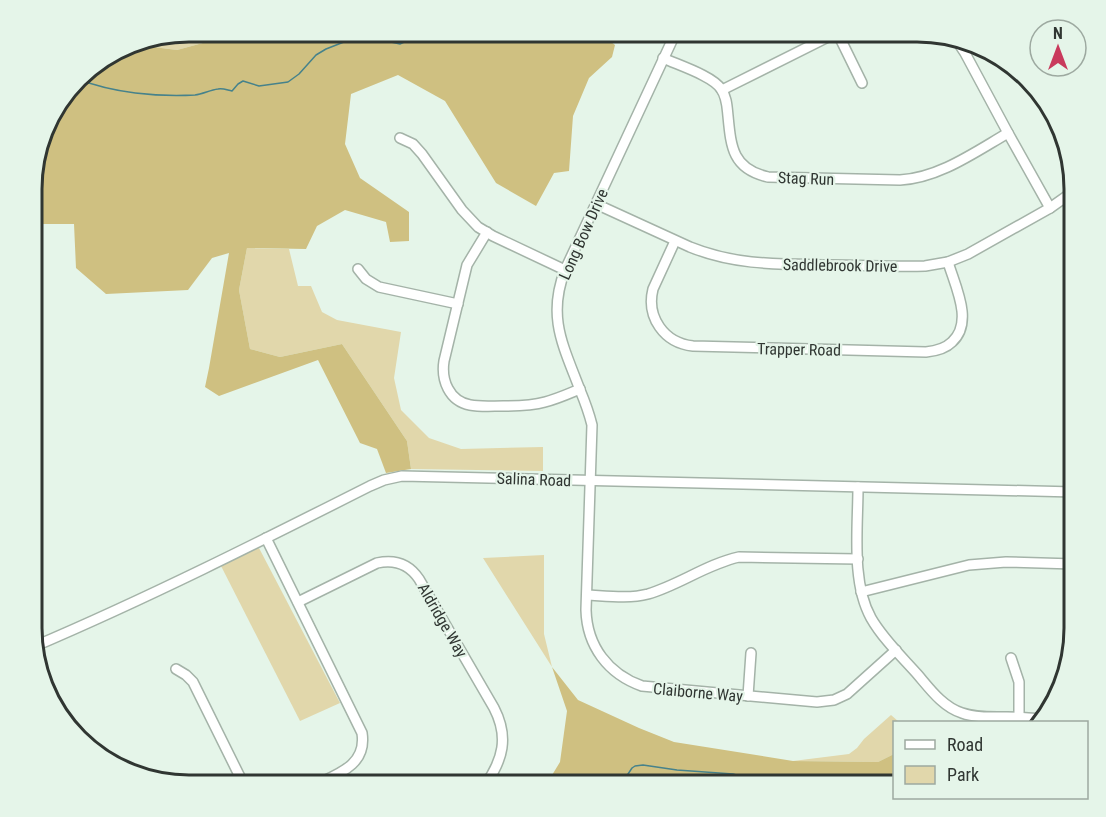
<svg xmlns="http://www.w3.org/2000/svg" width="1106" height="817" viewBox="0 0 1106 817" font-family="'Roboto Condensed',sans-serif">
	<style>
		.green { fill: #e1d7ab }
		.forest { fill: #cfc081 }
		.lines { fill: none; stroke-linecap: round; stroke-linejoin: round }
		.stream { stroke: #46828b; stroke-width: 1.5 }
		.minor-casing { stroke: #a4b3a8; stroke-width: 12 }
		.minor { stroke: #fff; stroke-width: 9 }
		.labels { text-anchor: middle; stroke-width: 4.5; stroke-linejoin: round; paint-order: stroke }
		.street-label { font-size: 16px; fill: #303632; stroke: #e5f5e9 }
		.rim { fill: none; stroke: #303632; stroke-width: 3 }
	</style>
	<rect width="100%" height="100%" fill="#e5f5e9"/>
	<!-- green -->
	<g class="green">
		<path d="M 189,32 L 243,32 L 177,50 L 130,44 L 138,40 Z"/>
		<path d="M 247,248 L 289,249 L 298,286 L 311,286 L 322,312 L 337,320 L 401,332 L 394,378 L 401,410 L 429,438 L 461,449 L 543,447 L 543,471 L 411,469 L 407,441 L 342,344 L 280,357 L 250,349 L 239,290 Z"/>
		<path d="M 259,548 L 340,703 L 300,721 L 220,564 L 252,550 Z"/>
		<path d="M 544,555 L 544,634 L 552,667 L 483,558 Z"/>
		<path d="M 891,715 L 899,722 L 894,722 L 894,754 L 878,762 L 793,761 L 849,754 L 857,748 L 864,739 Z"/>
	</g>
	<!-- forest -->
	<g class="forest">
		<path d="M 243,32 L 600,32 L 599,33 L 615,45 L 612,57 L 589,78 L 573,116 L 569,171 L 554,173 L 536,206 L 496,183 L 445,101 L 398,75 L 351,94 L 345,144 L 360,178 L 409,212 L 409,241 L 390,242 L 386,222 L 345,210 L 317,226 L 306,249 L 247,248 L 239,290 L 250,349 L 280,357 L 342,344 L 407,441 L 411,469 L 386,473 L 377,449 L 360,443 L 318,360 L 219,396 L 205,387 L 209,368 L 229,253 L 212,258 L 188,290 L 106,294 L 76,268 L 74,224 L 33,224 L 33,185 L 46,128 L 52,110 L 85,70 L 130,44 L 177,50 Z"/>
		<path d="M 552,667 L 578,700 L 639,728 L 674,742 L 793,761 L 878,762 L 894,754 L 894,785 L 546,785 L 560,762 L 567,711 Z"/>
	</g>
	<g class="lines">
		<!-- stream -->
		<g class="stream">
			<path d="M 78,79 C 113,93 157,97 195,95 C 203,94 210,90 218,89 C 223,88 227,90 232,91 L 238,84 L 243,81 L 259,86 L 288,82 L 299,74 L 316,55 L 326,49 L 349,40 L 373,38 L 400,44 C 406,42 410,37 412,32"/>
			<path d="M 593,785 L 601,780 L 620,782 L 626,777 L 632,768 L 635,766 L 643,765 L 677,770 L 733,774 L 747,778 L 791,785"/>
		</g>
		<defs>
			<g id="minor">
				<path d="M 676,32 L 565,270 C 547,317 563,345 580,390 C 585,402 589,413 592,425 L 586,610 C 587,646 608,674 642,686 L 817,702 L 834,700 L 847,694 L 896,650"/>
				<path d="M 837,32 L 862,83"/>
				<path d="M 959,44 L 965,53 L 1008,133 L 1050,208"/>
				<path d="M 663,58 C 678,65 713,76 721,89 C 727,97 727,107 728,116 C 731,148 733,169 768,177 L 900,180 C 939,178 975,152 1008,133"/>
				<path d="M 722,90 L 838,32"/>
				<path d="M 400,138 L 413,144 L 422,154 L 462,210 L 478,227 L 493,236 L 565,270"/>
				<path d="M 596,204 L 690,247 C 737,266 782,264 832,265 C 863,265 894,267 925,266 L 948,262 L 968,254 L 1050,208 L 1067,196 L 1074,188"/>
				<path d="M 487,232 L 467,265 L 444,361 C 441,380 449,401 470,405 C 480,407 492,406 503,406 C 516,406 531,406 545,402 C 557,399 568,394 580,389"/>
				<path d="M 675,241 L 653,289 C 646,317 664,343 693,346 L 926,352 C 936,351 945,349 952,342 C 974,322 955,286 948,262"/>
				<path d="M 358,269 L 366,279 L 379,287 L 458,304"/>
				<path d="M 858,487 C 858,528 851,582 871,618 C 883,639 902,657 918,675 C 930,689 943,707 962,713 C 976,718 992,717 1007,717 C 1019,717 1032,718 1044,719"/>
				<path d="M 266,538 L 362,733 C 367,765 338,774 315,785"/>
				<path d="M 861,592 L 969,565 L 1006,562 L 1074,564"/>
				<path d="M 587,595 C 607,596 629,599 648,594 C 679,585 707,564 739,557 L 858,559"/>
				<path d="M 298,602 L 377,563 C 395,559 409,564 419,579 L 494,708 C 509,737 503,760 485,785"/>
				<path d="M 33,647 C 148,598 259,542 370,486 L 384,480 L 402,476 L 1074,492"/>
				<path d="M 1011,658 L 1019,682 L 1019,717"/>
				<path d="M 176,669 L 186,675 L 193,682 L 244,785"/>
				<path d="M 748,696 L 751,653"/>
			</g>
		</defs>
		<!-- minor casing -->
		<use href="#minor" class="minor-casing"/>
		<!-- minor -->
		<use href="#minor" class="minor"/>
	</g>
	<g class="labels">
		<!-- street labels -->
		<g class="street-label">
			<text transform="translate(806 178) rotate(2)" y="6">Stag Run</text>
			<text transform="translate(583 234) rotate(-66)" y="6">Long Bow Drive</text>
			<text transform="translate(840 265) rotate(1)" y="6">Saddlebrook Drive</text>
			<text transform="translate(799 349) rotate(1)" y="6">Trapper Road</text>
			<text transform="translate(534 479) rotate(2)" y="6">Salina Road</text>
			<text transform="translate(443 620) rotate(60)" y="6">Aldridge Way</text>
			<text transform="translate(698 692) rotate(5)" y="6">Claiborne Way</text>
		</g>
	</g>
	<!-- crop -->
	<path d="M0 0H1106V817H0ZM189 42H917A147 147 0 0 1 1064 189V628A147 147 0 0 1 917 775H189A147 147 0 0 1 42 628V189A147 147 0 0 1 189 42Z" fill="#e5f5e9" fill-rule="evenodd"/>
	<path class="rim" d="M189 42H917A147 147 0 0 1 1064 189V628A147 147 0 0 1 917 775H189A147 147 0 0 1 42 628V189A147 147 0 0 1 189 42Z"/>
	<!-- legend -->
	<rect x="893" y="721" width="195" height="78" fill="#e5f5e9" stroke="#9da9a0" stroke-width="1.5"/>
	<rect x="905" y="740" width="30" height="9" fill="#ffffff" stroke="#9da9a0" stroke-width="1.5"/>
	<text x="947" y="751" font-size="18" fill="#303632">Road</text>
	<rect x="905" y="766" width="30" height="18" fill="#e1d7ab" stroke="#9da9a0" stroke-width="1.5"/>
	<text x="947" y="781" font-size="18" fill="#303632">Park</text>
	<!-- north arrow -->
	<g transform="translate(1058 48)"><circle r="28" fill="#e5f5e9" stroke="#9da9a0" stroke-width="1.5"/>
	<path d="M0-4.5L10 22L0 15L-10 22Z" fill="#c93a5c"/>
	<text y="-9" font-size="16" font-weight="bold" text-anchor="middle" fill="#303632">N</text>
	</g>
</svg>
